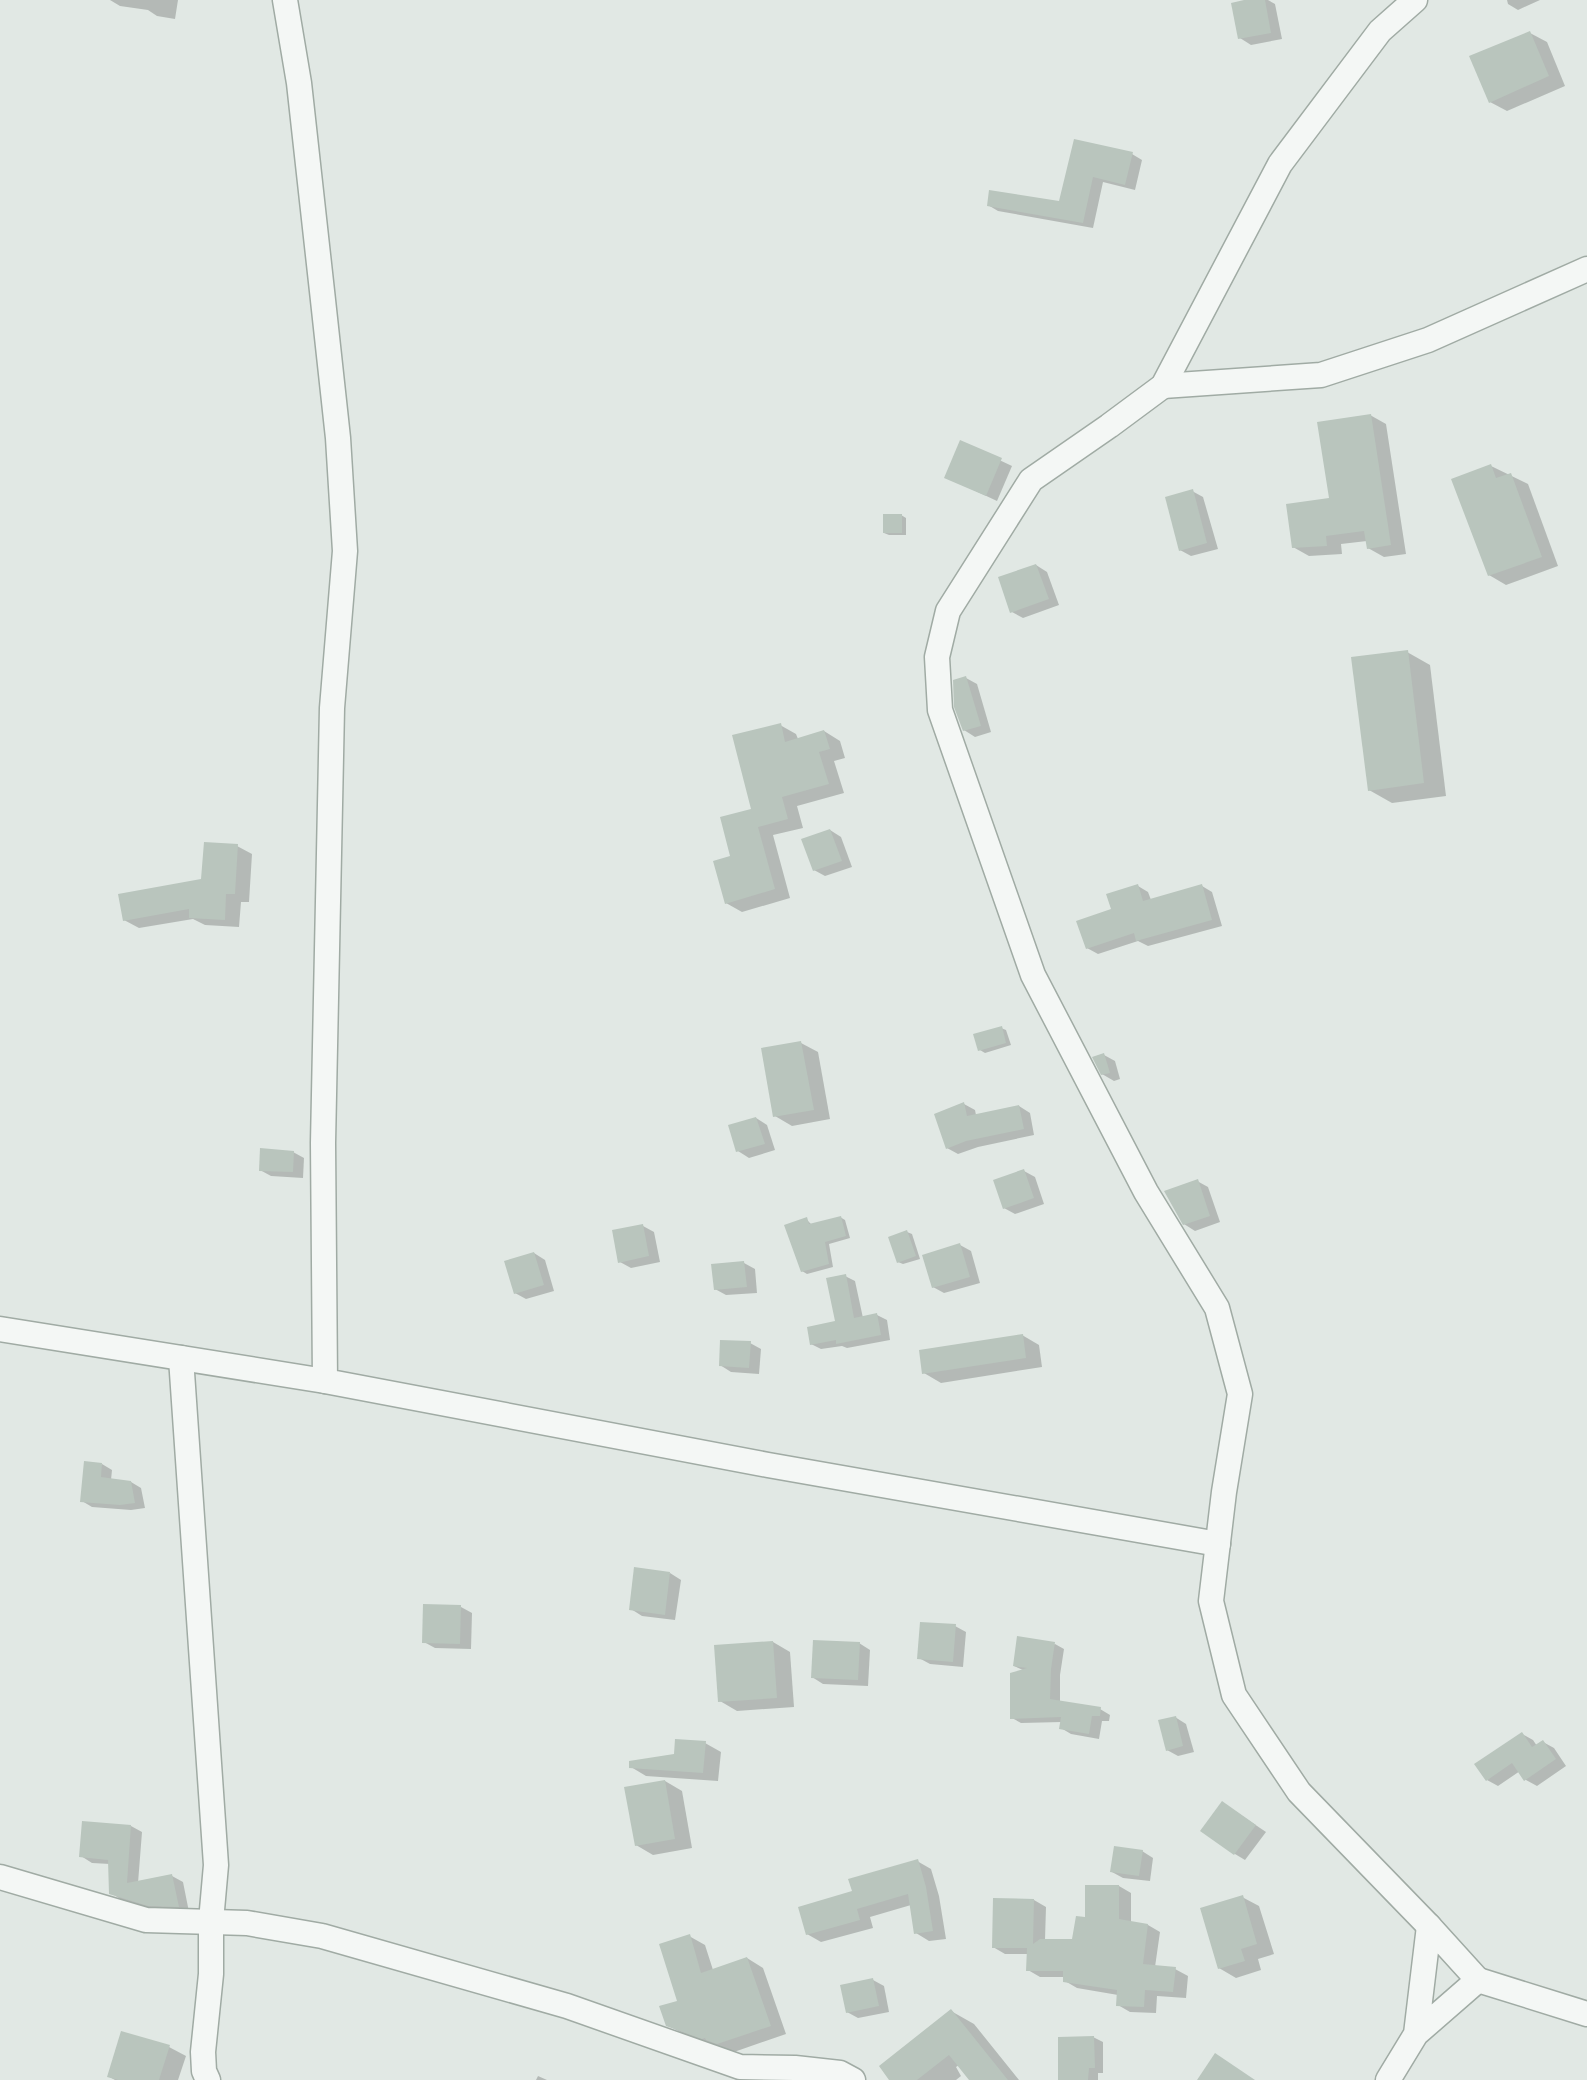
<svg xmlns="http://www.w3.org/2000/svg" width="1587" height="2080" viewBox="0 0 1587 2080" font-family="Lato,sans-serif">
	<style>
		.shadow { fill: #0003 }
		.building { fill: #b9c5bd }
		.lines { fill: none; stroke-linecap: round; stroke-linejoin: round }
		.minor-casing { stroke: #a0aba4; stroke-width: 27 }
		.minor { stroke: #f4f7f5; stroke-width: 24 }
	</style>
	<rect width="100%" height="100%" fill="#e1e8e4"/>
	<!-- shadow -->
	<g class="shadow">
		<path d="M 110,0 L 178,0 L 175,19 L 157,16 L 148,10 L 120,6 Z"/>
		<path d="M 1252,0 L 1268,0 L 1275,4 L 1282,39 L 1251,45 L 1240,38 Z"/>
		<path d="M 1507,0 L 1540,0 L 1518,10 L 1508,4 Z"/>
		<path d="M 1530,33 L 1547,42 L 1565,86 L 1507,111 L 1490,102 Z"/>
		<path d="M 1075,141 L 1132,154 L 1142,160 L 1135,190 L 1103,182 L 1093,228 L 998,211 L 988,205 L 1060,202 Z"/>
		<path d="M 1370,415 L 1386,424 L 1406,554 L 1384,557 L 1368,548 L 1367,541 L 1341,544 L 1342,554 L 1309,556 L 1293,547 L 1331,499 Z"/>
		<path d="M 961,442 L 1012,466 L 997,501 L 946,477 Z"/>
		<path d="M 1491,466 L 1528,484 L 1558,566 L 1506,585 L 1489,575 Z"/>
		<path d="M 1192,491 L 1203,497 L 1218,549 L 1191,556 L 1180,550 Z"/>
		<path d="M 901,515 L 906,518 L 906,535 L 889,535 L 884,533 Z"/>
		<path d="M 1036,565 L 1047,572 L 1059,605 L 1023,618 L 1012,612 Z"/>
		<path d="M 1407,652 L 1430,665 L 1446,796 L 1392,803 L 1369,790 Z"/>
		<path d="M 966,678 L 977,684 L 991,732 L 975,737 L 964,730 Z"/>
		<path d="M 780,725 L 796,734 L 798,739 L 824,731 L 840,741 L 845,758 L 834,761 L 844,793 L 797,806 L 803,828 L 773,835 L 790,898 L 742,912 L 726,903 L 732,857 L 753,810 Z"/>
		<path d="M 830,830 L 841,837 L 852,867 L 825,876 L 814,870 Z"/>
		<path d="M 237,846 L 252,854 L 249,902 L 241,902 L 239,927 L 205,925 L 193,919 L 139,928 L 124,920 L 203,881 Z"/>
		<path d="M 1138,886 L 1148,892 L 1151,900 L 1202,886 L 1212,892 L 1222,926 L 1148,946 L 1138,941 L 1098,954 L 1087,948 L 1112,910 Z"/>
		<path d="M 1001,1028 L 1006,1030 L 1011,1045 L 985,1053 L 980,1050 Z"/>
		<path d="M 801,1043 L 818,1052 L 830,1119 L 792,1126 L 775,1116 Z"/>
		<path d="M 1104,1055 L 1115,1061 L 1120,1079 L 1114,1081 L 1102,1074 Z"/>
		<path d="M 964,1104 L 975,1110 L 976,1115 L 1019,1106 L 1030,1113 L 1034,1135 L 978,1147 L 958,1154 L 947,1148 Z"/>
		<path d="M 756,1118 L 767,1125 L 775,1150 L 749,1158 L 738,1151 Z"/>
		<path d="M 293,1152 L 304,1158 L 303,1178 L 271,1176 L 260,1170 Z"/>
		<path d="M 1024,1171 L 1035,1177 L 1044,1204 L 1015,1214 L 1004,1208 Z"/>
		<path d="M 1197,1181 L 1208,1187 L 1220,1222 L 1195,1231 L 1184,1224 Z"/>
		<path d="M 840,1217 L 845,1220 L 850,1238 L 829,1244 L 833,1267 L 807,1274 L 802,1271 L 806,1219 L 812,1225 Z"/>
		<path d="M 643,1226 L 654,1232 L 660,1262 L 631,1268 L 620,1262 Z"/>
		<path d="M 907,1232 L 912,1234 L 920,1259 L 903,1264 L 898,1262 Z"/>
		<path d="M 960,1245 L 971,1251 L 980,1283 L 944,1293 L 933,1287 Z"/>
		<path d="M 534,1253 L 545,1260 L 554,1291 L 526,1299 L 515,1293 Z"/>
		<path d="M 744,1263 L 755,1269 L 757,1293 L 726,1295 L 715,1289 Z"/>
		<path d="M 845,1276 L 855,1281 L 863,1318 L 877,1315 L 887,1320 L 890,1340 L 847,1348 L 842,1346 L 821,1349 L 811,1344 L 837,1323 Z"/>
		<path d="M 1022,1335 L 1039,1345 L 1042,1367 L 941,1383 L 924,1373 Z"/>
		<path d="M 750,1343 L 761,1349 L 759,1374 L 731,1372 L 720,1365 Z"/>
		<path d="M 102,1464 L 112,1470 L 111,1480 L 131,1482 L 141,1488 L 145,1508 L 131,1510 L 92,1507 L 82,1501 Z"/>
		<path d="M 670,1573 L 681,1580 L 675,1620 L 642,1616 L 631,1609 Z"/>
		<path d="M 461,1607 L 472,1613 L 471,1649 L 435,1648 L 424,1642 Z"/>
		<path d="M 955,1626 L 966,1632 L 963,1667 L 930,1664 L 919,1658 Z"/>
		<path d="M 773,1642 L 790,1652 L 794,1707 L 737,1711 L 720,1701 Z"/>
		<path d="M 859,1643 L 870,1650 L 868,1686 L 823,1684 L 812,1677 Z"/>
		<path d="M 1055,1644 L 1064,1649 L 1060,1675 L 1060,1702 L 1100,1709 L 1110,1715 L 1109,1721 L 1102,1721 L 1099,1739 L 1071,1734 L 1061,1728 L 1062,1722 L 1021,1723 L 1012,1718 L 1023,1670 L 1014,1666 Z"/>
		<path d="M 1175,1717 L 1186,1724 L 1194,1752 L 1178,1756 L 1167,1750 Z"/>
		<path d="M 1522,1734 L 1533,1740 L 1537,1746 L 1543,1742 L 1554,1748 L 1566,1766 L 1537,1786 L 1526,1780 L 1520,1771 L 1498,1786 L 1487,1780 Z"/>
		<path d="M 705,1743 L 721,1752 L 718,1781 L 646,1776 L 631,1767 L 675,1755 Z"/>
		<path d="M 665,1781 L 682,1791 L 692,1848 L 653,1855 L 636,1845 Z"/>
		<path d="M 1223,1803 L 1266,1832 L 1245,1860 L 1235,1854 Z"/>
		<path d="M 131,1826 L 142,1832 L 138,1883 L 172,1876 L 183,1882 L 189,1912 L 161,1911 L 122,1900 L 111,1893 L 110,1864 L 92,1863 L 81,1856 Z"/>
		<path d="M 1142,1851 L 1153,1858 L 1150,1881 L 1123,1878 L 1112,1872 Z"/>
		<path d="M 917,1861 L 931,1869 L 939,1896 L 946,1939 L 929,1941 L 916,1933 L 911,1905 L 870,1917 L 873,1928 L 821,1942 L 807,1934 L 853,1892 Z"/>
		<path d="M 1119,1886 L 1131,1893 L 1131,1923 L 1148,1925 L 1160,1932 L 1155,1967 L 1175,1969 L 1188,1976 L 1186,1998 L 1157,1996 L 1156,2013 L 1130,2012 L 1118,2005 L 1118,1995 L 1077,1988 L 1065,1981 L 1065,1977 L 1040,1977 L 1028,1970 L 1029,1954 L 1005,1954 L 993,1947 L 1034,1900 L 1046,1907 L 1045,1940 L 1073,1941 L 1086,1919 Z"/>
		<path d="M 1242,1897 L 1259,1906 L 1274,1954 L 1258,1959 L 1261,1970 L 1236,1978 L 1219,1968 Z"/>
		<path d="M 689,1936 L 705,1945 L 713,1970 L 747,1958 L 763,1968 L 786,2034 L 734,2052 L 684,2034 L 667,2025 L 678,2001 Z"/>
		<path d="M 873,1980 L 884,1986 L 889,2012 L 858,2018 L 847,2012 Z"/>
		<path d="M 951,2011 L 974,2024 L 1019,2080 L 971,2080 L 959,2065 L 956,2067 L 961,2076 L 956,2080 L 891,2080 Z"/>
		<path d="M 1093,2037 L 1103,2042 L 1103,2073 L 1098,2073 L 1098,2080 L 1059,2080 Z"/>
		<path d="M 169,2047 L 186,2056 L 178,2080 L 115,2080 L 108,2076 Z"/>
		<path d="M 538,2076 L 547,2080 L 536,2080 Z"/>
	</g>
	<!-- building -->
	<g class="building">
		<path d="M 1244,0 L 1265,0 L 1271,33 L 1238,39 L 1231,3 Z"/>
		<path d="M 1530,31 L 1549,76 L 1489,103 L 1469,56 Z"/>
		<path d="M 1074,139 L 1133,152 L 1125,185 L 1093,177 L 1083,223 L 987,206 L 989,190 L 1059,201 Z"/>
		<path d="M 1371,414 L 1391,545 L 1367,549 L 1364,531 L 1326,536 L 1327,546 L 1292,548 L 1286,504 L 1329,498 L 1317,422 Z"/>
		<path d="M 960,440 L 1002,458 L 986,496 L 944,478 Z"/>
		<path d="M 1491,464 L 1496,478 L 1511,473 L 1542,557 L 1488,576 L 1451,479 Z"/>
		<path d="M 1193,489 L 1207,543 L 1179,551 L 1165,497 Z"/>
		<rect x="883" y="514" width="19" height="19"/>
		<path d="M 1036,564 L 1049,599 L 1010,613 L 998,577 Z"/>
		<path d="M 1408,650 L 1424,783 L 1368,791 L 1351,657 Z"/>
		<path d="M 966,676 L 981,726 L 963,731 L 954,707 L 953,680 Z"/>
		<path d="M 781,723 L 785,742 L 824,730 L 830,749 L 819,752 L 829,784 L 782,797 L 788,819 L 758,827 L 775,889 L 725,904 L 713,861 L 730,856 L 720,817 L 751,809 L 732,735 Z"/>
		<path d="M 830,829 L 842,861 L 813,871 L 801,839 Z"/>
		<path d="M 204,842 L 238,844 L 235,894 L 226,894 L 225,920 L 189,918 L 189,909 L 123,921 L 118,894 L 201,879 Z"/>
		<path d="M 1138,884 L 1143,901 L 1202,884 L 1212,920 L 1136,941 L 1134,933 L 1086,949 L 1076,921 L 1111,909 L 1106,894 Z"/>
		<path d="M 1002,1026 L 1006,1043 L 978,1051 L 973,1034 Z"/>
		<path d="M 801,1041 L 814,1110 L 773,1117 L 761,1048 Z"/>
		<path d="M 1104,1053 L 1110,1073 L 1101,1075 L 1092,1057 Z"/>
		<path d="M 964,1102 L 967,1116 L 1019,1105 L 1024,1129 L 966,1141 L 946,1149 L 934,1114 Z"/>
		<path d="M 756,1117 L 765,1144 L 736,1152 L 728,1125 Z"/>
		<path d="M 260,1148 L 294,1151 L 293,1172 L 259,1171 Z"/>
		<path d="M 1024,1169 L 1034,1198 L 1003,1209 L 993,1180 Z"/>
		<path d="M 1198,1179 L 1210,1216 L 1183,1225 L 1164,1191 Z"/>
		<path d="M 841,1216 L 846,1236 L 825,1242 L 829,1264 L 801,1272 L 784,1225 L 807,1217 L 809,1224 Z"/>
		<path d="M 643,1224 L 649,1256 L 618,1263 L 612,1230 Z"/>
		<path d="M 907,1230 L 916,1256 L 897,1263 L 888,1237 Z"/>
		<path d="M 960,1243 L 970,1277 L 932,1288 L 922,1255 Z"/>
		<path d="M 534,1252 L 544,1285 L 514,1294 L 504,1261 Z"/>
		<path d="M 744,1261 L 747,1287 L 714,1290 L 711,1264 Z"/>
		<path d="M 846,1274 L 854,1318 L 877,1313 L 881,1335 L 836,1344 L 836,1340 L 810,1345 L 807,1327 L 835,1321 L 826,1278 Z"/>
		<path d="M 1023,1334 L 1026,1358 L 922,1374 L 919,1350 Z"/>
		<path d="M 720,1340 L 751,1341 L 749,1368 L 719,1366 Z"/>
		<path d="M 84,1461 L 102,1463 L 101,1477 L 131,1481 L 135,1503 L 120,1505 L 80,1502 Z"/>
		<path d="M 634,1567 L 670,1572 L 665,1615 L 629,1610 Z"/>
		<path d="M 423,1604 L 461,1605 L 460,1644 L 422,1643 Z"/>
		<path d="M 920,1622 L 956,1624 L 953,1662 L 917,1659 Z"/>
		<path d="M 1017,1636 L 1055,1642 L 1051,1669 L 1050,1699 L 1101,1707 L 1100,1716 L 1092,1716 L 1089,1734 L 1059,1729 L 1061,1717 L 1010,1719 L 1010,1673 L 1027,1668 L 1013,1666 Z"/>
		<path d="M 813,1640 L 860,1642 L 858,1680 L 811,1678 Z"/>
		<path d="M 773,1641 L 777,1698 L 718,1702 L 714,1645 Z"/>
		<path d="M 1176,1716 L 1183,1746 L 1166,1751 L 1158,1720 Z"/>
		<path d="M 1522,1732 L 1532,1747 L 1543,1740 L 1556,1759 L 1524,1781 L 1512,1763 L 1486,1781 L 1474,1764 Z"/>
		<path d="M 675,1739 L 706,1741 L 703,1773 L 629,1768 L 629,1761 L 674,1754 Z"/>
		<path d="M 665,1780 L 675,1839 L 635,1846 L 624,1787 Z"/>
		<path d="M 1222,1801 L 1256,1825 L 1234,1855 L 1200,1831 Z"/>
		<path d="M 82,1821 L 131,1825 L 127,1883 L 172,1874 L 179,1907 L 148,1906 L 109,1894 L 108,1860 L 79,1857 Z"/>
		<path d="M 1114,1846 L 1143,1850 L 1139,1876 L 1110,1872 Z"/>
		<path d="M 918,1859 L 926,1887 L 933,1931 L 914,1934 L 908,1894 L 857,1909 L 860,1920 L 806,1935 L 798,1907 L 852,1891 L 848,1879 Z"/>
		<path d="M 1085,1885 L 1119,1885 L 1119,1919 L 1148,1924 L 1143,1964 L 1176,1967 L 1173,1992 L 1145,1990 L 1144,2007 L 1116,2006 L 1117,1990 L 1063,1982 L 1063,1971 L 1026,1971 L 1027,1948 L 992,1948 L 993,1898 L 1034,1899 L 1033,1944 L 1040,1939 L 1072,1939 L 1076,1916 L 1085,1917 Z"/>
		<path d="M 1243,1895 L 1257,1944 L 1241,1949 L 1245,1961 L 1218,1969 L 1200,1908 Z"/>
		<path d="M 690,1934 L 701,1973 L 747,1957 L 771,2026 L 717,2044 L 706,2040 L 705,2038 L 702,2039 L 666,2026 L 659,2006 L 677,2001 L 659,1944 Z"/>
		<path d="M 873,1978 L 879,2006 L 846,2013 L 840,1985 Z"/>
		<path d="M 951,2009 L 1008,2080 L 969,2080 L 949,2055 L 917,2080 L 889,2080 L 879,2066 Z"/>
		<path d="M 121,2031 L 170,2045 L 159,2080 L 118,2080 L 107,2077 Z"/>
		<path d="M 1094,2036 L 1095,2068 L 1089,2068 L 1088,2080 L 1058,2080 L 1058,2037 Z"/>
		<path d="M 1215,2053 L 1255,2080 L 1197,2080 Z"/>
	</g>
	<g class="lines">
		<defs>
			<g id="minor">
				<path d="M 285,0 L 299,83 L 322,291 L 338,438 L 345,551 L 332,708 L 323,1143 L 325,1381 L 768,1465 L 1218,1544"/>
				<path d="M 1415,0 L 1380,31 L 1280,164 L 1163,386 L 1109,426 L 1031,480 L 948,611 L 937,657 L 940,710 L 1033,975 L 1146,1192 L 1217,1308 L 1240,1394 L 1224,1492 L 1211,1601 L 1234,1695 L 1299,1792 L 1429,1926"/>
				<path d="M 1163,386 L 1321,375 L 1428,340 L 1587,269"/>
				<path d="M 0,1329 L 325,1381"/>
				<path d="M 181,1358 L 216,1865 L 211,1921 L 211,1974 L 203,2052 L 204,2071 L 208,2080"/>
				<path d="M 0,1877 L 146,1920 L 247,1923 L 322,1936 L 567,2006 L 740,2067 L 795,2068 L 840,2073 L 853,2080"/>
				<path d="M 1478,1980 L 1587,2014"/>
				<path d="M 1388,2080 L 1416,2034 L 1478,1980 L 1429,1926 L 1416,2034"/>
			</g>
		</defs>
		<!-- minor casing -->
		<use href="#minor" class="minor-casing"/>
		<!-- minor -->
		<use href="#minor" class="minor"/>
	</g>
</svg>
